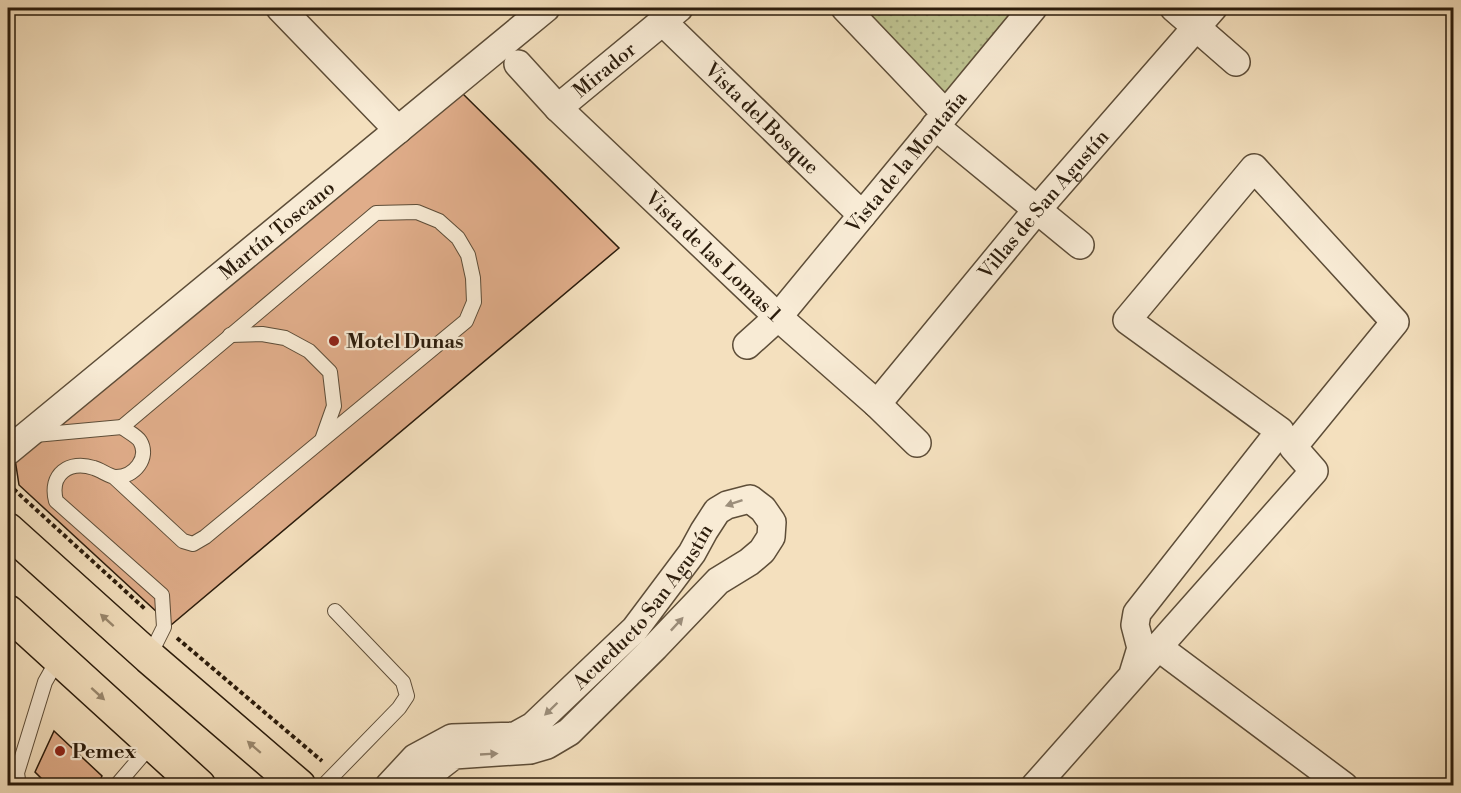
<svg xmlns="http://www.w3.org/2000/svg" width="1461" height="793" viewBox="0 0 1461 793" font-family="'Libre Bodoni',serif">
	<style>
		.park { fill: url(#park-dots); stroke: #746f4e; stroke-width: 1.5 }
		.building { fill: #e0ad8a; stroke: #2b1c0c; stroke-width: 1.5 }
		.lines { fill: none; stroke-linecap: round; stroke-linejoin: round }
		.service-casing { stroke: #5d4d38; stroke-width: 16 }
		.minor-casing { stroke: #5d4d38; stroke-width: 30 }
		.trunk-casing { stroke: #2b1c0c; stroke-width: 36 }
		.path { stroke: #2b1c0c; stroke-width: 4; stroke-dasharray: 4.5 3; stroke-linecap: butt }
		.service { stroke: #f8ebd5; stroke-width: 14 }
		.minor { stroke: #f8ebd5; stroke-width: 27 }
		.trunk { stroke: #f4e0be; stroke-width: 33 }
		.oneway { fill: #9c8e7b }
		.oneway2 { fill: #9a886e }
		.poi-dot { fill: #8f2418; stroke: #f8ebd5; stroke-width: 2 }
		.labels { text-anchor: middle; stroke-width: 4.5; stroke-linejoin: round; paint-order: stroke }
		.street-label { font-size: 20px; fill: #2b1c0c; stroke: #f8ebd5 }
		.poi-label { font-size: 20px; font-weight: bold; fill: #2b1c0c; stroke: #f8ebd5; text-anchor: start }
	</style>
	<defs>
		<pattern id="park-dots" width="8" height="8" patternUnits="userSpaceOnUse" patternTransform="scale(1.5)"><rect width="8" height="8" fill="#bec290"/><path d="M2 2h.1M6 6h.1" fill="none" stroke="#a3a67b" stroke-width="1.8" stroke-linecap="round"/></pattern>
	</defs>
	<rect width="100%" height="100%" fill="#f4e0be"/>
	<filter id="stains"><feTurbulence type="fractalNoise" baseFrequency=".00333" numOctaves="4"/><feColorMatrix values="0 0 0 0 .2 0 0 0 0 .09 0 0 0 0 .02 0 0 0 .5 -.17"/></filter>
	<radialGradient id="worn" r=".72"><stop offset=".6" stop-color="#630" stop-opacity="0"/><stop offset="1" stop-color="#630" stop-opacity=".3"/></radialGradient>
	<!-- park -->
	<path class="park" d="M 859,8 L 1022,8 L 945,98 Z"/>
	<!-- building -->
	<g class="building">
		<path d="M 461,92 L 619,248 L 171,625 L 19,485 L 15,459 Z"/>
		<path d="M 54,731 L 102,776 L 97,786 L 49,786 L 35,772 Z"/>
	</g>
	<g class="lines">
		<defs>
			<g id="service">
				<path d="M 230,335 L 262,334 L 285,338 L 309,351 L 330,372 L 334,406 L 323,437"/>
				<path d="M 35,435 L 122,427"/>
				<path d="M 114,477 L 183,541 L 193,544 L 205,537 L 466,321 L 474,302 L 473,278 L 468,255 L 458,238 L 439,221 L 417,212 L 376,213 L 122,427 C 127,431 137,436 140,441 C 150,458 134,477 116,477 C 110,477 101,470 94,468 C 69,460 49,474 56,501 L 162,595 L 164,627 L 149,657"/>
				<path d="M 19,786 L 17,773 L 45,682 L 58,659"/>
				<path d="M 116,786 L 152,744"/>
				<path d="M 323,786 L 399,708 L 407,696 L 403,682 L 335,611"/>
			</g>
			<g id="minor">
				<path d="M 280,8 L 398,130"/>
				<path d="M 845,8 L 945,113"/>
				<path d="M 1174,8 L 1236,62"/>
				<path id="s1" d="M 663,22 L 862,215"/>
				<path id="s2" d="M 518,64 L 558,108 L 778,317 L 877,404 L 917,443"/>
				<path id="s3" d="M 558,108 L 679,8"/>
				<path d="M 935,126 L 1080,245"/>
				<path id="s4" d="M 747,345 L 778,317 L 1033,8"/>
				<path id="s5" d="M 877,404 L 1036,211 L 1213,8"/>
				<path id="s6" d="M 8,451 L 546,8"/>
				<path d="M 1158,647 L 1344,786"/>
				<path id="s7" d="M 389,786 L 415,758 L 452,738 L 515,736 L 533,726 L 635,629 L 692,553 L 704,531 L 717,511 L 727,505 L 750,499 L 763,509 L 772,522 L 771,537 L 762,551 L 749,562 L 718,581 L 655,647 L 569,732 L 547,745 L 530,750 L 454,755 L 432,772 L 422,786"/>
				<path d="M 1035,786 L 1314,471 L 1293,447 L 1395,322 L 1254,168 L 1127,320 L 1280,431 L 1137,613 L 1135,625 L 1141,648 L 1133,674"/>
			</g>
			<g id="trunk">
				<path d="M 8,530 L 149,657 L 299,786"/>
				<path d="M 8,612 L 199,786"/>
			</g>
		</defs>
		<!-- service casing -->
		<use href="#service" class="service-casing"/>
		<!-- minor casing -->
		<use href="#minor" class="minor-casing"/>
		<!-- trunk casing -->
		<use href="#trunk" class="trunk-casing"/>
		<!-- path -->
		<g class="path">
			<path d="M 8,484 L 145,609"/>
			<path d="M 177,638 L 322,761"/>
		</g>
		<!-- service -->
		<use href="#service" class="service"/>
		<!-- minor -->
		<use href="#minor" class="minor"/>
		<!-- trunk -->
		<use href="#trunk" class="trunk"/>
	</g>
	<!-- one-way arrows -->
	<defs><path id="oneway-solid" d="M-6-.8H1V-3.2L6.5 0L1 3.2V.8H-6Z" transform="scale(1.5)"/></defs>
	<g class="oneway">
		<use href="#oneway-solid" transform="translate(734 503) rotate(161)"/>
		<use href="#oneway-solid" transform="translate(677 624) rotate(-47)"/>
		<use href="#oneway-solid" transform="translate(551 709) rotate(136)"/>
		<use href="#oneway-solid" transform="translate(489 754) rotate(-3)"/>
	</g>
	<g class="oneway2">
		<use href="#oneway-solid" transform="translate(107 620) rotate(-138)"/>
		<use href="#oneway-solid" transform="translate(98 694) rotate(42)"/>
		<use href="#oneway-solid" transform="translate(254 747) rotate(-139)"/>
	</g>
	<!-- markers -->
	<g class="poi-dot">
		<circle cx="334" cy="341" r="6"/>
		<circle cx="60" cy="751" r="6"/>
	</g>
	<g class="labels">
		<!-- street labels -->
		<g class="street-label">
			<text dy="7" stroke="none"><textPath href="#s3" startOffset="60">Mirador</textPath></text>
			<text dy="7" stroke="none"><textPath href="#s1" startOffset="138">Vista del Bosque</textPath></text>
			<text dy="7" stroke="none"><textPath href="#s4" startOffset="243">Vista de la Montaña</textPath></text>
			<text dy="7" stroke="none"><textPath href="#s5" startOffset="260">Villas de San Agustín</textPath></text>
			<text dy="7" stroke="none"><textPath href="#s6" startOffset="348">Martín Toscano</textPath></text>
			<text dy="7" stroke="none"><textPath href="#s2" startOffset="274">Vista de las Lomas 1</textPath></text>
			<text dy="7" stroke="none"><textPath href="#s7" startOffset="327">Acueducto San Agustín</textPath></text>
		</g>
		<!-- poi labels -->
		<g class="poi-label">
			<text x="346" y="348">Motel Dunas</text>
			<text x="72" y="758">Pemex</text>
		</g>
	</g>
	<!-- margin -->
	<rect width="1461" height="793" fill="none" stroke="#f4e0be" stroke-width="30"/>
	<rect x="9" y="9" width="1443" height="775" fill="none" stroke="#2b1c0c" stroke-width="3"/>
	<rect x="15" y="15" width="1431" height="763" fill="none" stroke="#2b1c0c" stroke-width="1.5"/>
	<rect width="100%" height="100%" filter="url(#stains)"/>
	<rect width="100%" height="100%" fill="url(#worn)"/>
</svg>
